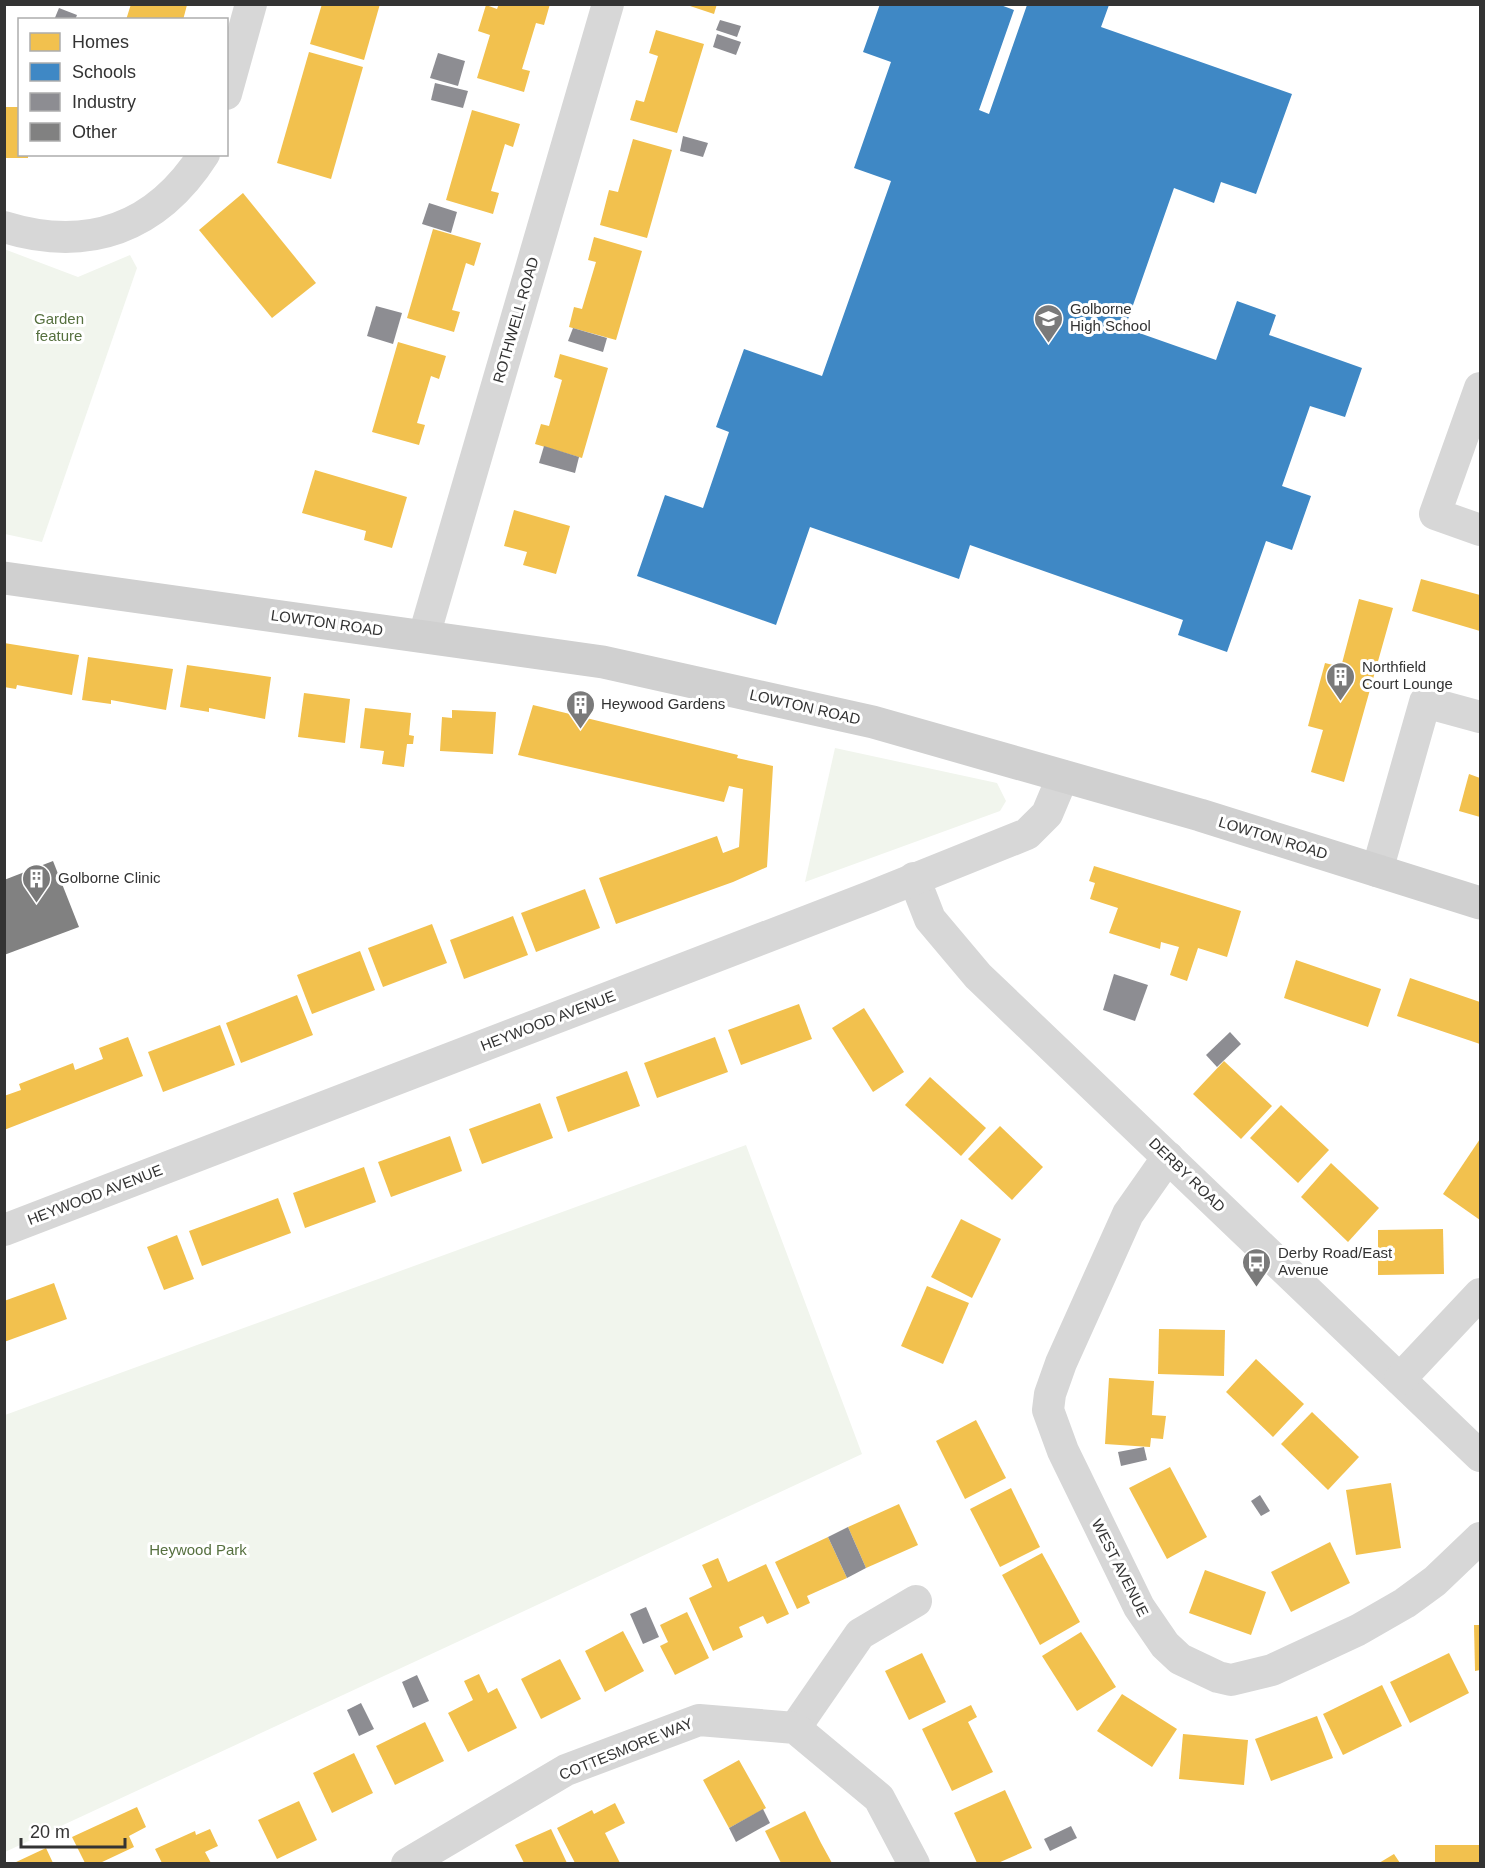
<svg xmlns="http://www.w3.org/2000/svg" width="1485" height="1868" viewBox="0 0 1485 1868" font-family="Arial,sans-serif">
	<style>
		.green { fill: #f1f5ed }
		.homes { fill: #f2c14e }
		.schools { fill: #3f88c5 }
		.industry { fill: #8d8d92 }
		.building { fill: #818181 }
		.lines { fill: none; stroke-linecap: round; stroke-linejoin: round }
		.street { stroke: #d7d7d7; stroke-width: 32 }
		.secondary { stroke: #d0d0d0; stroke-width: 33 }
		.labels { text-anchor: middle; stroke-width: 6; stroke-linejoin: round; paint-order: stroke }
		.poi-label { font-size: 15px; fill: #333; stroke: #fff; text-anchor: start }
		.park-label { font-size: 15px; fill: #56703f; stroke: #fff }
		.street-label { font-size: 15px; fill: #333; stroke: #fff }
	</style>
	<rect width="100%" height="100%" fill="#fff"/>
	<!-- green -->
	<g class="green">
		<path d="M 4,249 L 78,277 L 130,255 L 137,268 L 42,542 L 5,534 Z"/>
		<path d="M 835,748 L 997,783 L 1006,801 L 1000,811 L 805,882 Z"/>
		<path d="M 746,1145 L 862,1454 L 5,1852 L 5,1415 Z"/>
	</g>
	<!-- homes -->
	<g class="homes">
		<path d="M 131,4 L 185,4 L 187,5 L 183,20 L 126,20 Z"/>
		<path d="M 322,4 L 380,4 L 364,60 L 310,44 Z"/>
		<path d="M 499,4 L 550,4 L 544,25 L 536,23 L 522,69 L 530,71 L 524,92 L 477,78 L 490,35 L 478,31 L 486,5 L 497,9 Z"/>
		<path d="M 684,4 L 717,4 L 714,14 Z"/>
		<path d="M 656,30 L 704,44 L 677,133 L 630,120 L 636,100 L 644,102 L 658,56 L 649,53 Z"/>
		<path d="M 309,52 L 363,67 L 331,179 L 277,163 Z"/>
		<path d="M 4,107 L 20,107 L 20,154 L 28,154 L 28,158 L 4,158 Z"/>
		<path d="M 472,110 L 520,124 L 513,147 L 505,144 L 491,191 L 499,193 L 493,214 L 446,200 Z"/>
		<path d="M 633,139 L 672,150 L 647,238 L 600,225 L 609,190 L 618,192 Z"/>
		<path d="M 243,193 L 316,283 L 272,318 L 199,230 Z"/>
		<path d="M 433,229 L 481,243 L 474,266 L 466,263 L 452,310 L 460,312 L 454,332 L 407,318 Z"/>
		<path d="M 594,237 L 642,251 L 616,340 L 569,327 L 574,307 L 582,309 L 596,262 L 588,260 Z"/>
		<path d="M 398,342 L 446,356 L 439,379 L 431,376 L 417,423 L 425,425 L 419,445 L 372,432 Z"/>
		<path d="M 560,354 L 608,368 L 582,458 L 535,444 L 541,424 L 549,426 L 562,380 L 554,377 Z"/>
		<path d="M 315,470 L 407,497 L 392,548 L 364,540 L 366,531 L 302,513 Z"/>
		<path d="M 514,510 L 570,526 L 556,574 L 523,565 L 527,552 L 504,546 Z"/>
		<path d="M 1421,579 L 1480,595 L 1480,631 L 1412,611 Z"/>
		<path d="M 1359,599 L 1393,608 L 1344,782 L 1311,772 L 1323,730 L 1308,726 L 1325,663 L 1341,667 Z"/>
		<path d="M 4,643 L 79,655 L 72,695 L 17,685 L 16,689 L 4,687 Z"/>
		<path d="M 88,657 L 173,669 L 166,710 L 111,700 L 111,704 L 82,700 Z"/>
		<path d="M 187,665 L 271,677 L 265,719 L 209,708 L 209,712 L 180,707 Z"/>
		<path d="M 304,693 L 350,699 L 345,743 L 298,737 Z"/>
		<path d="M 533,705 L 738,755 L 737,758 L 773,766 L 767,867 L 733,882 L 616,924 L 599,878 L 717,836 L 723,853 L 739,847 L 743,789 L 729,786 L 724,802 L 518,755 Z"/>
		<path d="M 365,708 L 411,713 L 409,735 L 414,736 L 413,744 L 407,744 L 404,767 L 382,764 L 384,751 L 360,748 Z"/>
		<path d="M 452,710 L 496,712 L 493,754 L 440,751 L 442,717 L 452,718 Z"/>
		<path d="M 1469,774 L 1480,778 L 1480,817 L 1459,811 Z"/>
		<path d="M 1094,866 L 1241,911 L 1227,957 L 1198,948 L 1187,981 L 1170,975 L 1179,947 L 1161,942 L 1160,949 L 1109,933 L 1118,908 L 1090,899 L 1095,883 L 1089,881 Z"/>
		<path d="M 585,889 L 600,928 L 536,952 L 521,913 Z"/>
		<path d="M 513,916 L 528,955 L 464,979 L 450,940 Z"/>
		<path d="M 432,924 L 447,963 L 383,987 L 368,948 Z"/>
		<path d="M 360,951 L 375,990 L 312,1014 L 297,975 Z"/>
		<path d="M 1296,960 L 1381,989 L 1368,1027 L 1284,998 Z"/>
		<path d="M 1410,978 L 1480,1002 L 1480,1044 L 1397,1016 Z"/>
		<path d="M 297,995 L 313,1035 L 241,1063 L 226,1023 Z"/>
		<path d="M 799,1004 L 812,1039 L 741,1065 L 728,1030 Z"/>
		<path d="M 864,1008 L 904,1072 L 873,1092 L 832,1028 Z"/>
		<path d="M 220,1025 L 235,1065 L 163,1092 L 148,1052 Z"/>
		<path d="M 128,1037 L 143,1076 L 4,1130 L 4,1096 L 21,1090 L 19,1084 L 73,1063 L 75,1070 L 103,1059 L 99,1048 Z"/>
		<path d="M 715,1037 L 728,1072 L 657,1098 L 644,1063 Z"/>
		<path d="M 1224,1061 L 1272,1106 L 1241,1139 L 1193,1094 Z"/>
		<path d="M 627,1071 L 640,1106 L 568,1132 L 556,1097 Z"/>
		<path d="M 930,1077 L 986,1128 L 961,1156 L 905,1105 Z"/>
		<path d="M 540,1103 L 553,1138 L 482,1164 L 469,1129 Z"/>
		<path d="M 1281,1105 L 1329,1150 L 1298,1183 L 1250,1138 Z"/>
		<path d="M 1000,1126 L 1043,1167 L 1012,1200 L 968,1159 Z"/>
		<path d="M 450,1136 L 462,1171 L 391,1197 L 378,1162 Z"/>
		<path d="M 1480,1139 L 1480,1220 L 1443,1194 Z"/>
		<path d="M 1331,1163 L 1379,1208 L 1348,1242 L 1301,1197 Z"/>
		<path d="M 364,1167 L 376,1202 L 305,1228 L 293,1193 Z"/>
		<path d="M 278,1198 L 291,1233 L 202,1266 L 189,1231 Z"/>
		<path d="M 961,1219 L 1001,1239 L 972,1298 L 931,1277 Z"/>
		<path d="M 1443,1229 L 1444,1274 L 1378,1275 L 1378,1230 Z"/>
		<path d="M 177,1235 L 194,1279 L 164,1290 L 147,1247 Z"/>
		<path d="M 54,1283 L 67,1319 L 4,1342 L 4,1301 Z"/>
		<path d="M 927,1286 L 969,1303 L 943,1364 L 901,1346 Z"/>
		<path d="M 1159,1329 L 1225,1330 L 1224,1376 L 1158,1374 Z"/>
		<path d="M 1256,1359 L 1304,1404 L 1273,1437 L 1226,1392 Z"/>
		<path d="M 1109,1378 L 1154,1381 L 1152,1415 L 1166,1416 L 1163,1439 L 1151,1438 L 1150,1447 L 1105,1444 Z"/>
		<path d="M 1312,1412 L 1359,1457 L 1328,1490 L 1281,1444 Z"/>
		<path d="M 976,1420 L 1006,1478 L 965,1499 L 936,1441 Z"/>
		<path d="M 1170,1467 L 1207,1537 L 1167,1559 L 1129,1488 Z"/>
		<path d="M 1391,1483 L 1401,1548 L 1356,1555 L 1346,1490 Z"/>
		<path d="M 1011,1488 L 1040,1547 L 1000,1567 L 970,1509 Z"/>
		<path d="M 899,1504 L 918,1545 L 866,1568 L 848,1527 Z"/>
		<path d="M 828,1537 L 847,1578 L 807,1596 L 810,1603 L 797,1609 L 775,1562 Z"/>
		<path d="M 1330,1542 L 1350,1583 L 1291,1612 L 1271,1572 Z"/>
		<path d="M 1042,1553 L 1080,1622 L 1040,1645 L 1002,1575 Z"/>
		<path d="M 718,1558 L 728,1582 L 766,1564 L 789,1614 L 767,1624 L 763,1616 L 739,1627 L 743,1637 L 713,1651 L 689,1598 L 712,1587 L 702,1565 Z"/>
		<path d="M 1205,1570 L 1266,1592 L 1251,1635 L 1189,1613 Z"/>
		<path d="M 687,1612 L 709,1658 L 675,1675 L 660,1646 L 668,1642 L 660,1625 Z"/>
		<path d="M 1474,1625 L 1480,1625 L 1480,1670 L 1475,1671 Z"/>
		<path d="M 623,1631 L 644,1671 L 605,1692 L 585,1651 Z"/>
		<path d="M 1081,1632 L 1116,1687 L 1077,1711 L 1042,1656 Z"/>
		<path d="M 922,1653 L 946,1702 L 909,1720 L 885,1671 Z"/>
		<path d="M 1449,1653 L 1469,1693 L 1410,1723 L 1390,1682 Z"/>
		<path d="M 560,1659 L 581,1699 L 541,1719 L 521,1679 Z"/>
		<path d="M 479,1674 L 488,1693 L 497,1688 L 517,1728 L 468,1752 L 448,1713 L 473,1700 L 464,1681 Z"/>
		<path d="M 1382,1685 L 1402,1726 L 1343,1755 L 1323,1714 Z"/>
		<path d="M 1122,1694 L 1177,1729 L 1152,1767 L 1097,1731 Z"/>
		<path d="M 971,1705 L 977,1717 L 968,1722 L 993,1772 L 952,1791 L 922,1729 Z"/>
		<path d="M 1317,1716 L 1333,1758 L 1271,1781 L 1255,1739 Z"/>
		<path d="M 425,1722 L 444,1761 L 395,1785 L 376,1746 Z"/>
		<path d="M 1183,1734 L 1248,1740 L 1244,1785 L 1179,1779 Z"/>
		<path d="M 354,1753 L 373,1793 L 332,1813 L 313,1773 Z"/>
		<path d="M 739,1760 L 766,1808 L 729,1828 L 703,1780 Z"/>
		<path d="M 1005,1790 L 1032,1848 L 998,1863 L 977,1863 L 954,1813 Z"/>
		<path d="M 299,1801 L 317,1840 L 277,1859 L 258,1820 Z"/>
		<path d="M 615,1803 L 625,1823 L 605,1833 L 620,1863 L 575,1863 L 557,1828 L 592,1810 L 594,1814 Z"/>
		<path d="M 137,1807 L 146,1827 L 129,1836 L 134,1847 L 100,1863 L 85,1863 L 72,1837 Z"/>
		<path d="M 805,1811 L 821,1843 L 832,1863 L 781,1863 L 765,1831 Z"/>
		<path d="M 210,1829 L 218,1846 L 205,1852 L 211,1863 L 162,1863 L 155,1849 L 195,1831 L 196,1835 Z"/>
		<path d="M 551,1829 L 567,1863 L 524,1863 L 515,1845 Z"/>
		<rect x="1435" y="1845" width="45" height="18"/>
		<path d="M 46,1848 L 53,1863 L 14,1863 Z"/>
		<path d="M 1394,1854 L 1400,1863 L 1379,1863 Z"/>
	</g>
	<!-- schools -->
	<path class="schools" d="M 880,4 L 998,4 L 1014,10 L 979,110 L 989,114 L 1027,5 L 1109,5 L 1101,27 L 1292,94 L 1256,194 L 1221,182 L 1214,203 L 1174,188 L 1125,328 L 1216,360 L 1237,301 L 1276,315 L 1269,335 L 1362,368 L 1345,417 L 1310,406 L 1282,486 L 1311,496 L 1292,550 L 1266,541 L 1227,652 L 1178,635 L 1183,620 L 970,545 L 959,579 L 810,527 L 776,625 L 637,576 L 665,495 L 703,508 L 729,432 L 716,427 L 744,349 L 822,376 L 891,181 L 854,168 L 891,62 L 863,52 Z"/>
	<!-- industry -->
	<g class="industry">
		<path d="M 59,8 L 77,15 L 75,20 L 54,20 Z"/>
		<path d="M 720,20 L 741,26 L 737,37 L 716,30 Z"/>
		<path d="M 717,34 L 741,42 L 736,55 L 713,47 Z"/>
		<path d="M 438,53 L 465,61 L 458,86 L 430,78 Z"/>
		<path d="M 435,83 L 468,91 L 463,108 L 431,100 Z"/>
		<path d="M 683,136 L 708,143 L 703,157 L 680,151 Z"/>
		<path d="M 429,203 L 457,212 L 451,233 L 422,224 Z"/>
		<path d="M 376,306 L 402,313 L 393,344 L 367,336 Z"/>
		<path d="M 573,328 L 607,338 L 603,352 L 568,341 Z"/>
		<path d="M 544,446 L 579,457 L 575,473 L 539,463 Z"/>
		<path d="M 1114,974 L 1148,985 L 1135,1021 L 1103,1010 Z"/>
		<path d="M 1230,1032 L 1241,1044 L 1217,1067 L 1206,1055 Z"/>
		<path d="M 1144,1447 L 1147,1460 L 1121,1466 L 1118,1452 Z"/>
		<path d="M 1260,1495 L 1270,1511 L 1261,1516 L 1251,1501 Z"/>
		<path d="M 848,1527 L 866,1568 L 847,1578 L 828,1537 Z"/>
		<path d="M 646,1607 L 659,1637 L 643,1644 L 630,1614 Z"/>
		<path d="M 417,1675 L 429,1701 L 413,1708 L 402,1682 Z"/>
		<path d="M 361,1703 L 374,1729 L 359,1736 L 347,1710 Z"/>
		<path d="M 763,1809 L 770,1823 L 736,1842 L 729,1828 Z"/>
		<path d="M 1071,1826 L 1077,1838 L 1050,1851 L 1044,1839 Z"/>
	</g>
	<!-- building -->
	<path class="building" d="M 53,861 L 79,927 L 4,955 L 4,880 Z"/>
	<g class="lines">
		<!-- street -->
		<g class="street">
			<path d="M 226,94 L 251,4"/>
			<path d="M 4,227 C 88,253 157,228 204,154"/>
			<path d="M 1480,388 L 1435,514 L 1480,530"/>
			<path d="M 424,636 L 608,4"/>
			<path d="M 1377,871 L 1425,702 L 1480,717"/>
			<path d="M 914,878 L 930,919 L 978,976 L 1480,1456"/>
			<path d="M 1168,1157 L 1128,1214 L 1061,1363 L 1050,1394 L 1048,1410 L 1063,1451 L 1139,1607 L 1165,1645 L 1180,1659 L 1218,1677 L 1231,1680 L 1272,1670 L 1358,1630 L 1405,1603 L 1435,1581 L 1480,1538"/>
			<path d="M 4,1230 L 870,897 L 1027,834 L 1047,814 L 1063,776"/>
			<path d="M 1400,1379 L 1480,1294"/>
			<path d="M 795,1728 L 860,1634 L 916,1601"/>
			<path d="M 407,1864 L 566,1770 L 699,1720 L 795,1728 L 879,1798 L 914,1864"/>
		</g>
		<!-- secondary -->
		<path class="secondary" d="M 4,578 L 603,662 L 873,722 L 1200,815 L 1480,903"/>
	</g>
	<!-- icons -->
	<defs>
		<symbol id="school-pin" viewBox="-11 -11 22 30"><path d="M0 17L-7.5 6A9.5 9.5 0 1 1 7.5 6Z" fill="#7a7a7a" stroke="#fff"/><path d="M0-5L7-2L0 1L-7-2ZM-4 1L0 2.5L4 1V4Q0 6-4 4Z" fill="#fff"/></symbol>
		<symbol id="building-pin" viewBox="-11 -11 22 30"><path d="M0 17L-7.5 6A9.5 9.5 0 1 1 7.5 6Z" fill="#7a7a7a" stroke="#fff"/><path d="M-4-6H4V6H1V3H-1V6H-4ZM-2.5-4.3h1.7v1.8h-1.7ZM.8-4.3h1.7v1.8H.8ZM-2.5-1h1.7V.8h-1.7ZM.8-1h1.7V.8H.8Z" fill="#fff"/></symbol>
		<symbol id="bus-pin" viewBox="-11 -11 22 30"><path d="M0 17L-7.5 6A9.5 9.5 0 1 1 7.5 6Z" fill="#7a7a7a" stroke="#fff"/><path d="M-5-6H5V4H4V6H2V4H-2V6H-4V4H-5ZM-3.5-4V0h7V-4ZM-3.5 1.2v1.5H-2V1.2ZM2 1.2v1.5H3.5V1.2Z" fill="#fff"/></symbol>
	</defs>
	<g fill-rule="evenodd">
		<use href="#school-pin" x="1032" y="302" width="33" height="45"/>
		<use href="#building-pin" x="1324" y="660" width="33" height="45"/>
		<use href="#building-pin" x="564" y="688" width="33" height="45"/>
		<use href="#building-pin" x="20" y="862" width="33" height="45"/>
		<use href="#bus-pin" x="1240" y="1246" width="33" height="45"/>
	</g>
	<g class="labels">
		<!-- poi labels -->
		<g class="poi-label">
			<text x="1070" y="314">Golborne<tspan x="1070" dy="17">High School</tspan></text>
			<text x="1362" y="672">Northfield<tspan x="1362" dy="17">Court Lounge</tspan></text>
			<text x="601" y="709">Heywood Gardens</text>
			<text x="58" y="883">Golborne Clinic</text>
			<text x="1278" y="1258">Derby Road/East<tspan x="1278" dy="17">Avenue</tspan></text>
		</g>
		<!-- park labels -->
		<g class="park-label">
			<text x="59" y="324">Garden<tspan x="59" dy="17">feature</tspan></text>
			<text x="198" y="1555">Heywood Park</text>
		</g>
		<!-- street labels -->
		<g class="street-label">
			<text transform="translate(516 320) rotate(-74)" y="5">ROTHWELL ROAD</text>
			<text transform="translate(327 623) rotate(8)" y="5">LOWTON ROAD</text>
			<text transform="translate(805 707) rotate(13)" y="5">LOWTON ROAD</text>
			<text transform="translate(1273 838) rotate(17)" y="5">LOWTON ROAD</text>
			<text transform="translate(548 1021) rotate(-21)" y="5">HEYWOOD AVENUE</text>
			<text transform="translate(1187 1175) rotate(44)" y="5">DERBY ROAD</text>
			<text transform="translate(95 1195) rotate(-21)" y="5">HEYWOOD AVENUE</text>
			<text transform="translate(1120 1568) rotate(63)" y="5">WEST AVENUE</text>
			<text transform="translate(626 1749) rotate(-22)" y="5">COTTESMORE WAY</text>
		</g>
	</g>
	<!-- border -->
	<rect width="1485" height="1868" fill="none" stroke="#333333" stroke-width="12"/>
	<!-- legend -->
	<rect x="18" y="18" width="210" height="138" fill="#ffffff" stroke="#adadad" stroke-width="1.5"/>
	<rect x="30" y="33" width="30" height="18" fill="#f2c14e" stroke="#adadad" stroke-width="1.5"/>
	<text x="72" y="48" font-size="18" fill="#333333">Homes</text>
	<rect x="30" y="63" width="30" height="18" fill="#3f88c5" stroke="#adadad" stroke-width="1.5"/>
	<text x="72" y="78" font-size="18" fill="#333333">Schools</text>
	<rect x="30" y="93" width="30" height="18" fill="#8d8d92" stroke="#adadad" stroke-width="1.5"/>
	<text x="72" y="108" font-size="18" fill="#333333">Industry</text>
	<rect x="30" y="123" width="30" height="18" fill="#818181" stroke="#adadad" stroke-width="1.5"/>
	<text x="72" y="138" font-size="18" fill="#333333">Other</text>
	<!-- scale -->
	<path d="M21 1838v9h104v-9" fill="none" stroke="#333333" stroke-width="3"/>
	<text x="30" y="1838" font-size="18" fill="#333333" stroke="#ffffff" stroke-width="4.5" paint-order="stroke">20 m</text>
</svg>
